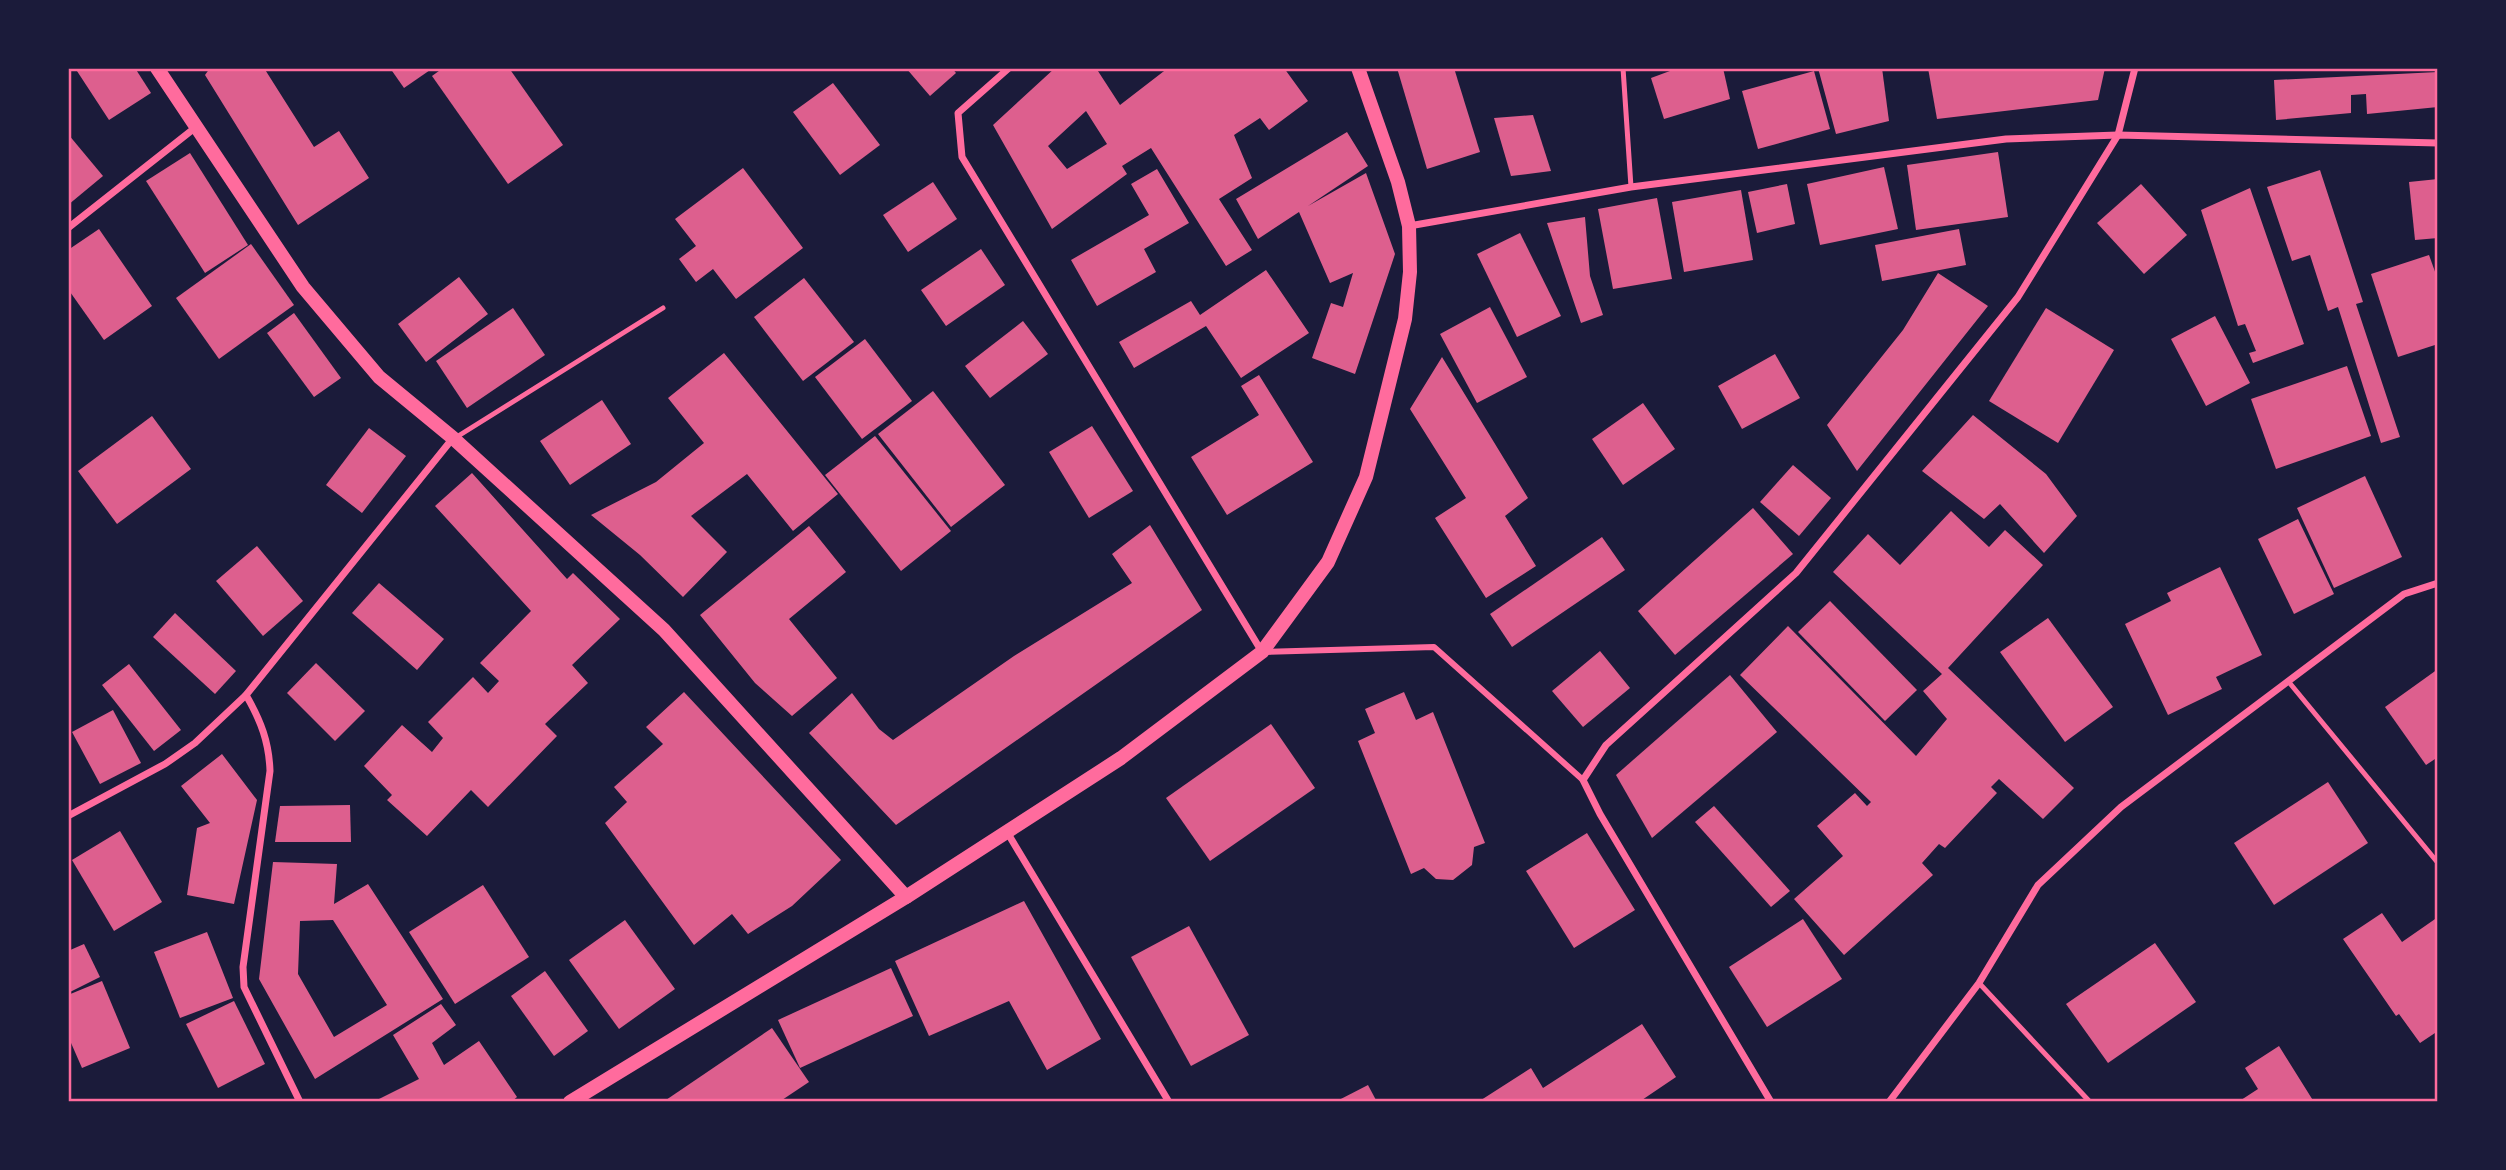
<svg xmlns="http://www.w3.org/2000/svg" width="2506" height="1170" viewBox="0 0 2506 1170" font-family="'DM Sans',sans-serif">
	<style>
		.building { fill: #dd5f8e; fill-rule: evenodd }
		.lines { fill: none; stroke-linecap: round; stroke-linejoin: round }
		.service { stroke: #ff6b9d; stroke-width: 5 }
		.pedestrian { stroke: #ff6b9d; stroke-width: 6 }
		.minor { stroke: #ff6b9d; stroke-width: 7 }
		.secondary { stroke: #ff6b9d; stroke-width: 14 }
		.neatline { fill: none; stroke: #ff6b9d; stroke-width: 2.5 }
	</style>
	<rect width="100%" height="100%" fill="#1b1b3a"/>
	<!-- building -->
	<g class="building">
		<path d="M 75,68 L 135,68 L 151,93 L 109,120 Z"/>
		<path d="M 210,68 L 264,68 L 314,147 L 339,131 L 369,178 L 298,225 L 205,75 Z"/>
		<path d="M 390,68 L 433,68 L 404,88 Z"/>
		<path d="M 443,68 L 509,68 L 563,145 L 508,184 L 432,76 Z"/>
		<path d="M 906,68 L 952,68 L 956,73 L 930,96 Z"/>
		<path d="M 1055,68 L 1096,68 L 1120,105 L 1168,68 L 1284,68 L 1308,101 L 1269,130 L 1260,118 L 1234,135 L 1252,178 L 1219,199 L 1252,250 L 1226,266 L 1151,148 L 1122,166 L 1127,174 L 1052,229 L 993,125 ZM 1086,111 L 1107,144 L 1067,169 L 1048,146 Z"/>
		<path d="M 1397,68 L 1454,68 L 1480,152 L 1427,169 Z"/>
		<path d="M 1678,68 L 1723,68 L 1730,99 L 1664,119 L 1651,78 Z"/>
		<path d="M 1818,68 L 1882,68 L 1889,121 L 1836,134 Z"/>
		<path d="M 1928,68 L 2105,68 L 2098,100 L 1937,119 Z"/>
		<path d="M 1814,71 L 1830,129 L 1758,149 L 1742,91 Z"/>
		<path d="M 2438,72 L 2438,107 L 2367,114 L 2366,94 L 2351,95 L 2351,113 L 2276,120 L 2274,80 Z"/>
		<path d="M 833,83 L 880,145 L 840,175 L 793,112 Z"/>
		<path d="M 1533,115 L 1551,171 L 1511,176 L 1494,118 Z"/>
		<path d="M 1347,132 L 1368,166 L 1308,206 L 1366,173 L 1395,254 L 1355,374 L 1312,358 L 1331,303 L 1343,307 L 1353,273 L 1330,283 L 1299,212 L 1258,239 L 1236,199 Z"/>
		<path d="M 68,134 L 103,176 L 68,205 Z"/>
		<path d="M 1998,152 L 2008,217 L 1916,230 L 1907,165 Z"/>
		<path d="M 190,153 L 248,245 L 205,273 L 146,181 Z"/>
		<path d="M 1884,167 L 1898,229 L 1820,245 L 1807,184 Z"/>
		<path d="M 743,168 L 803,248 L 736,299 L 713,269 L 696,282 L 679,259 L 696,246 L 675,219 Z"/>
		<path d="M 1157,169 L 1189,223 L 1144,249 L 1156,272 L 1097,306 L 1071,260 L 1149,215 L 1131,184 Z"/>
		<path d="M 2320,170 L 2363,302 L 2356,304 L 2400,437 L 2381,443 L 2338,307 L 2328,311 L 2310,255 L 2292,261 L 2267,187 Z"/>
		<path d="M 2438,179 L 2438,238 L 2415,240 L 2409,182 Z"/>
		<path d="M 933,182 L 957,219 L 908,252 L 883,215 Z"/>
		<path d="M 1787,184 L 1795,224 L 1757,233 L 1748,192 Z"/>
		<path d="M 2141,184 L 2187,235 L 2144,274 L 2097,223 Z"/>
		<path d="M 2250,188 L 2304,344 L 2253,363 L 2249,353 L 2256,351 L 2245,324 L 2238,326 L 2201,210 Z"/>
		<path d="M 1741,190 L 1753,260 L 1684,272 L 1672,202 Z"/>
		<path d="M 1657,198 L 1672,279 L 1613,289 L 1598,209 Z"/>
		<path d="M 1585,217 L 1590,276 L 1603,315 L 1581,323 L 1547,223 Z"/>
		<path d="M 99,229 L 152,306 L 104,340 L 68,289 L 68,250 Z"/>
		<path d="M 1959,229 L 1966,265 L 1882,281 L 1875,245 Z"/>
		<path d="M 1520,233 L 1561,316 L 1517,337 L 1477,254 Z"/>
		<path d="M 251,244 L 294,305 L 219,359 L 176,298 Z"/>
		<path d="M 981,249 L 1005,285 L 946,326 L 921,290 Z"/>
		<path d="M 2429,255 L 2438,280 L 2438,344 L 2398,357 L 2371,274 Z"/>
		<path d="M 1266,270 L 1309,333 L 1241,378 L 1206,326 L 1134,368 L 1119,342 L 1191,301 L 1200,315 Z"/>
		<path d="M 1938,273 L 1988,306 L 1857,471 L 1827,425 L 1903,330 Z"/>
		<path d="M 459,277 L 488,314 L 426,362 L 398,324 Z"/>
		<path d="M 804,278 L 854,342 L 803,381 L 754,317 Z"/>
		<path d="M 1490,307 L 1527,377 L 1477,403 L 1440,334 Z"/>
		<path d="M 513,308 L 545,355 L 467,408 L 436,361 Z"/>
		<path d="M 2046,308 L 2114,350 L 2058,443 L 1989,401 Z"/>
		<path d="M 294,313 L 341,378 L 314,397 L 267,333 Z"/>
		<path d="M 2215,316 L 2250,383 L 2206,406 L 2171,339 Z"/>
		<path d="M 1023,321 L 1048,354 L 990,398 L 965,366 Z"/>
		<path d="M 865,339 L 912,401 L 862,439 L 815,377 Z"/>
		<path d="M 724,353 L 838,494 L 793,531 L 747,474 L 691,516 L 727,552 L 683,597 L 640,555 L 591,515 L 656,482 L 704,443 L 668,398 Z"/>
		<path d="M 1775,354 L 1800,398 L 1742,429 L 1718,386 Z"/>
		<path d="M 1442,357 L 1528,498 L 1505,516 L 1536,566 L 1486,598 L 1435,518 L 1466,498 L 1410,409 Z"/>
		<path d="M 2347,366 L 2371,436 L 2276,469 L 2251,399 Z"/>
		<path d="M 1259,375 L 1313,462 L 1227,515 L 1191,457 L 1259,415 L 1241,386 Z"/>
		<path d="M 933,391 L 1005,485 L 951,527 L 878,434 Z"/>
		<path d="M 602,400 L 631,444 L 570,485 L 540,441 Z"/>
		<path d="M 1643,403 L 1675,449 L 1623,485 L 1592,439 Z"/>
		<path d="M 1973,415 L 2046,474 L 2077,516 L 2044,553 L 2000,504 L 1984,519 L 1922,471 Z"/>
		<path d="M 152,416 L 191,469 L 117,524 L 78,471 Z"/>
		<path d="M 1092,426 L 1133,491 L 1089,518 L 1049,452 Z"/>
		<path d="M 369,428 L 406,456 L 362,513 L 326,485 Z"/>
		<path d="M 875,436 L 951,531 L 901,571 L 825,475 Z"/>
		<path d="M 1793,465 L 1831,498 L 1799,536 L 1760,502 Z"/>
		<path d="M 472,473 L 567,579 L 573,573 L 620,619 L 572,665 L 588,683 L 545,724 L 557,736 L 488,807 L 471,790 L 427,836 L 387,800 L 392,795 L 364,766 L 402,725 L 432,752 L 443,738 L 428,722 L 473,677 L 488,693 L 499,681 L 480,663 L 531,611 L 435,506 Z"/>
		<path d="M 2365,476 L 2402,557 L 2334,588 L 2297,508 Z"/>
		<path d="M 1753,508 L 1793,554 L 1675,655 L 1638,611 Z"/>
		<path d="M 1951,511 L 1989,547 L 2005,530 L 2043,565 L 1948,668 L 2074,788 L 2043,819 L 1999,779 L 1991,787 L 1997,793 L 1945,848 L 1939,844 L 1922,863 L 1933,875 L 1844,955 L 1794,899 L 1843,856 L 1817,826 L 1855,793 L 1867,806 L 1871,802 L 1740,675 L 1788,626 L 1916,756 L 1947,719 L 1923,691 L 1942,674 L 1833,572 L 1868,534 L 1900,565 Z"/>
		<path d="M 2298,519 L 2334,594 L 2294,614 L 2258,539 Z"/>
		<path d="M 1150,525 L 1202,610 L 896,825 L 809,733 L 852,693 L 879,729 L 893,740 L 1014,656 L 1132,583 L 1112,554 Z"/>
		<path d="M 809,526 L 846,572 L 789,619 L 837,678 L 792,716 L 755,683 L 700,615 Z"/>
		<path d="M 1602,537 L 1625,570 L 1512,647 L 1490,614 Z"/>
		<path d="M 257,546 L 303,601 L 263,636 L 216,581 Z"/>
		<path d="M 2220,567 L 2262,655 L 2216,677 L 2222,689 L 2168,715 L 2125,624 L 2171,601 L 2167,593 Z"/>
		<path d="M 379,583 L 444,639 L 417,670 L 352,613 Z"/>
		<path d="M 1830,601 L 1917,690 L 1885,721 L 1798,632 Z"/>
		<path d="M 175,613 L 236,671 L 215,694 L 153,637 Z"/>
		<path d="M 2048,618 L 2113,707 L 2065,742 L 2000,652 Z"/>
		<path d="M 1600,651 L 1630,688 L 1583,727 L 1552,691 Z"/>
		<path d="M 316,663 L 365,711 L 335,741 L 287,693 Z"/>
		<path d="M 129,664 L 181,730 L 154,751 L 102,685 Z"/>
		<path d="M 2438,669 L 2438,757 L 2426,765 L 2385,707 Z"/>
		<path d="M 1730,675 L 1777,732 L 1652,838 L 1616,775 Z"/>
		<path d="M 684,692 L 841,860 L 792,906 L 748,934 L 732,914 L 694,945 L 605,823 L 627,802 L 614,787 L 663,744 L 646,727 Z"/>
		<path d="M 1404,692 L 1416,720 L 1433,712 L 1485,843 L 1474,847 L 1472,865 L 1453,880 L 1436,879 L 1424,868 L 1411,874 L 1358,741 L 1375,733 L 1365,709 Z"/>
		<path d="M 113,710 L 141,763 L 100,784 L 72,732 Z"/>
		<path d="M 1271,724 L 1315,788 L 1210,861 L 1166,798 Z"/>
		<path d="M 222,754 L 257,800 L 234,904 L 187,895 L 197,828 L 210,823 L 181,786 Z"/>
		<path d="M 2328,782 L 2368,843 L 2274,905 L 2234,843 Z"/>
		<path d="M 350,805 L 351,842 L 275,842 L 280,806 Z"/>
		<path d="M 1714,806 L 1790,891 L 1771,907 L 1695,822 Z"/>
		<path d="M 120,831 L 162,902 L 114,931 L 72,860 Z"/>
		<path d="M 1587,833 L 1635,910 L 1574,948 L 1526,871 Z"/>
		<path d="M 273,862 L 337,864 L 334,904 L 368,884 L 443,999 L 315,1079 L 259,979 ZM 333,920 L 387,1005 L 334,1037 L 298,974 L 300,921 Z"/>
		<path d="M 483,885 L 529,957 L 455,1004 L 409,932 Z"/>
		<path d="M 1024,901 L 1101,1039 L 1047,1070 L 1009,1001 L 929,1036 L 895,961 Z"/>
		<path d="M 2382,913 L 2402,942 L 2438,917 L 2438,1031 L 2420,1043 L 2399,1014 L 2396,1016 L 2343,939 Z"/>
		<path d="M 1803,919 L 1842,979 L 1767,1027 L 1729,967 Z"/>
		<path d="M 625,920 L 675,989 L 619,1029 L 569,960 Z"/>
		<path d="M 1189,926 L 1249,1035 L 1191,1066 L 1131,957 Z"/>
		<path d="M 207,932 L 233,998 L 180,1018 L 154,952 Z"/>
		<path d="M 2155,943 L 2196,1002 L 2108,1063 L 2066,1004 Z"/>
		<path d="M 84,944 L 100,977 L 68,993 L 68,951 Z"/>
		<path d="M 891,968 L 913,1016 L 800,1068 L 778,1020 Z"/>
		<path d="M 545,971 L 588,1031 L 554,1056 L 511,996 Z"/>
		<path d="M 102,981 L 130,1048 L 82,1068 L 68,1036 L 68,995 Z"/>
		<path d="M 234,1001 L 265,1064 L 218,1088 L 186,1024 Z"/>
		<path d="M 441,1004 L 456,1025 L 432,1043 L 444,1065 L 479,1041 L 517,1097 L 511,1102 L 373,1102 L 419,1079 L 393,1035 Z"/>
		<path d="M 1642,1024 L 1676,1077 L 1639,1102 L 1478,1102 L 1531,1068 L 1543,1088 Z"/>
		<path d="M 772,1028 L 809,1082 L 779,1102 L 663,1102 Z"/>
		<path d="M 2279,1046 L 2314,1102 L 2238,1102 L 2258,1089 L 2245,1068 Z"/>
		<path d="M 1368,1085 L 1377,1102 L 1335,1102 Z"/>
	</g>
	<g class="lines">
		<!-- service -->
		<g class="service">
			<path d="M 1623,68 L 1631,187"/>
			<path d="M 455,438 L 663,308"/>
			<path d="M 2288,681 L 2438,863"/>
			<path d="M 1979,983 L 2090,1102"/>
		</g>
		<!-- pedestrian -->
		<path class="pedestrian" d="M 1264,652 L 1434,647 L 1583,780"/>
		<!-- minor -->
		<g class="minor">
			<path d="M 1009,68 L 958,113 L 962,157 L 1262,652"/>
			<path d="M 1409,226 L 1631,187 L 2006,139 L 2118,135 L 2438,143"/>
			<path d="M 68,228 L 196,127"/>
			<path d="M 246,695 C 261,721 269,742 270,771 L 243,967 L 244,987 L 300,1102"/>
			<path d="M 68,816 L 165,764 L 195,743 L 246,695 L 453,438"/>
			<path d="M 1007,832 L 1169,1102"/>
			<path d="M 1771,1102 L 1600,814 L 1583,780 L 1606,745 L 1796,573 L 2018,297 L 2118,135 L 2135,68"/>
			<path d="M 1889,1102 L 1979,983 L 2038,885 L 2121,807 L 2404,594 L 2438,583"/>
		</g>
		<!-- secondary -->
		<g class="secondary">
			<path d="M 157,68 L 303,287 L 379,377 L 453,438 L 664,630 L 906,897"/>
			<path d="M 570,1102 L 906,897 L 1121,758 L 1262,652 L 1328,562 L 1366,477 L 1405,319 L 1410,272 L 1409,226 L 1398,182 L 1358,68"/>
		</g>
	</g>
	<!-- border -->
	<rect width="2506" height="1170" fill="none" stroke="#1b1b3a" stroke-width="140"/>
	<rect x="70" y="70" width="2366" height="1030" class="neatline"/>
</svg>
